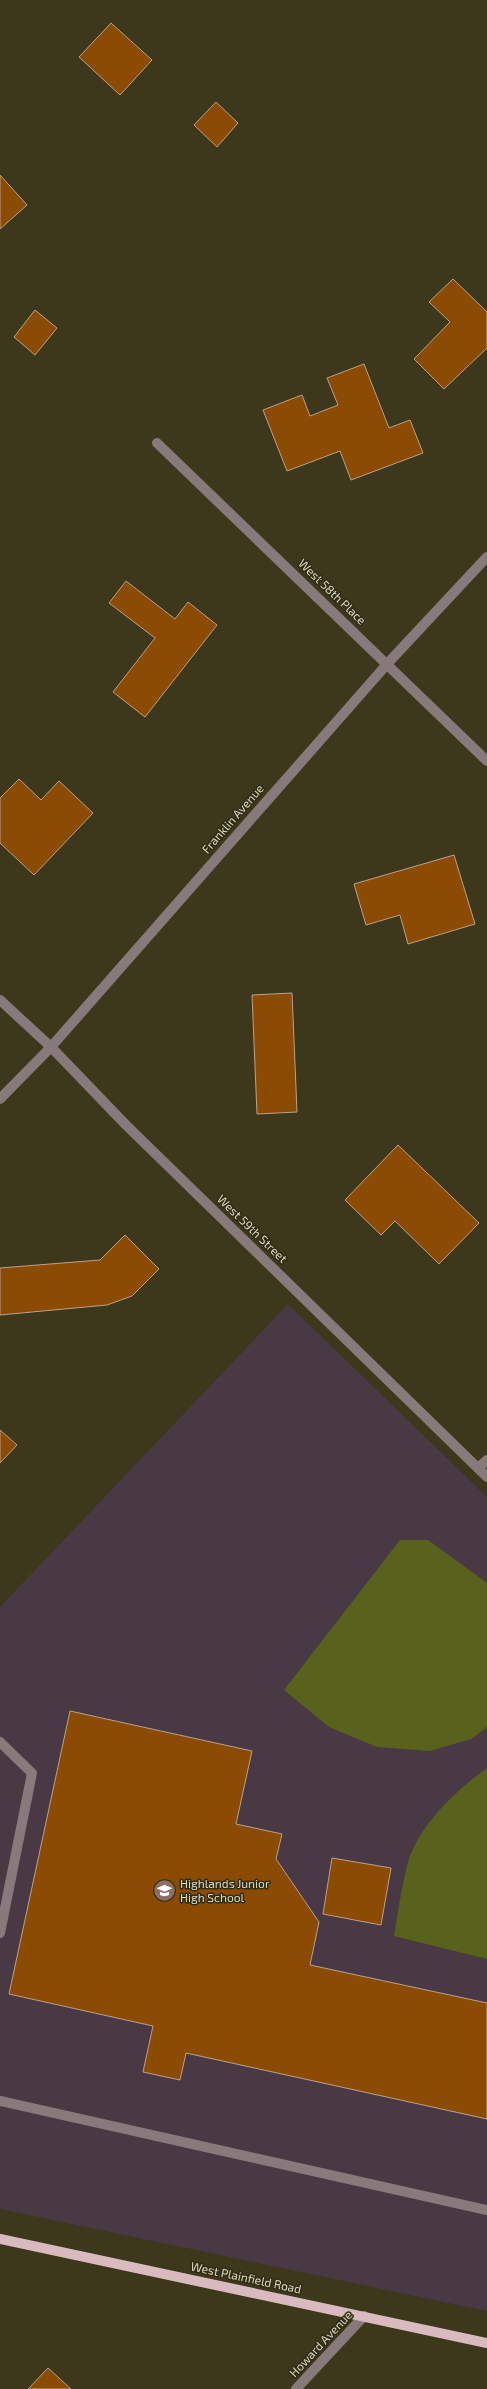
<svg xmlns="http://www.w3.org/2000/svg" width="487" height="2389" viewBox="0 0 487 2389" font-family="'Exo 2',sans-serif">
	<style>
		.education { fill: #493945 }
		.green { fill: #58621c }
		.building { fill: #8c4b03; stroke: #bca18c }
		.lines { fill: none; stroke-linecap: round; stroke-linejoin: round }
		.minor { stroke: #88797b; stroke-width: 10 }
		.major { stroke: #d9babe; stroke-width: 10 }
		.labels { text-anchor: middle; stroke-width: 3; stroke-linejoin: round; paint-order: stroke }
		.street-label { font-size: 12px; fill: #dbd8c8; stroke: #322d12 }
		.poi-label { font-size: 12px; fill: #dbd8c8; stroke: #322d12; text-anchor: start }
	</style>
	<rect width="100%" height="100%" fill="#3d371c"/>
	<!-- education -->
	<path class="education" d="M 288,1304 L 487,1497 L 487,2311 L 0,2209 L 0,1607 Z"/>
	<!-- green -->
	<g class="green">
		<path d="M 400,1540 L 428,1540 L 487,1583 L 487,1727 L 471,1739 L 430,1751 L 377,1747 L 329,1727 L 284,1690 Z"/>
		<path d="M 487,1768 L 487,1959 L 394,1936 C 398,1913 401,1889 407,1866 C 416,1828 456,1790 487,1768 Z"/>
	</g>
	<!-- building -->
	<g class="building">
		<path d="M 111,23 L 152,60 L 120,95 L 79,57 Z"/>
		<path d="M 216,102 L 238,123 L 217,147 L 194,125 Z"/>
		<path d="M 0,175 L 27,205 L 0,229 Z"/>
		<path d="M 453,279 L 487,312 L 487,348 L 444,389 L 414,359 L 450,322 L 429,302 Z"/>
		<path d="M 35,310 L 57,328 L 35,355 L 14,337 Z"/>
		<path d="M 364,364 L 389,428 L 410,420 L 423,453 L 351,480 L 340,451 L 287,471 L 263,410 L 302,395 L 310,416 L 338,405 L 327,378 Z"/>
		<path d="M 126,581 L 175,619 L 188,602 L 217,625 L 145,717 L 113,692 L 155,638 L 109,603 Z"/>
		<path d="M 19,779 L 41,800 L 59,781 L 93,813 L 34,875 L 0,843 L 0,798 Z"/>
		<path d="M 454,855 L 475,924 L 408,944 L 400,915 L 366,925 L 354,884 Z"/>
		<path d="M 292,993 L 297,1112 L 257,1114 L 252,995 Z"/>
		<path d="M 398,1145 L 479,1223 L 439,1264 L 395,1221 L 381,1235 L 345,1200 Z"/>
		<path d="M 125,1235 L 159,1269 L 132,1296 L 107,1305 L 0,1315 L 0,1268 L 100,1260 Z"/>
		<path d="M 0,1430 L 17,1445 L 0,1463 Z"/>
		<path d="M 70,1711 L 252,1751 L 236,1824 L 282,1834 L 276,1859 L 319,1922 L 310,1965 L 487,2003 L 487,2119 L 186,2053 L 180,2080 L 143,2072 L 153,2026 L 9,1994 Z"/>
		<path d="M 332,1858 L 391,1868 L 381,1925 L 323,1914 Z"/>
		<path d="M 48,2368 L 71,2389 L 28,2389 Z"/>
	</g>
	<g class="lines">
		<!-- minor -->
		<g class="minor">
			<path d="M 157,443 L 487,761"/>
			<path d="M 0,1000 L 51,1047 L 126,1125 L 487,1477"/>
			<path d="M 0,1099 L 51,1047 L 388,663 L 487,557"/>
			<path d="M 478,1468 L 487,1460"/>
			<path d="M 0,1742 L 32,1773 L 0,1933"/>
			<path d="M 0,2101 L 487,2210"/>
			<path d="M 296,2389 L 364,2316"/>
		</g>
		<!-- major -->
		<path class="major" d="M 0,2239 L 487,2343"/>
	</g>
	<!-- icons -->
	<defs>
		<symbol id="school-disc" viewBox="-11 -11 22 22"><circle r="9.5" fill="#8d6e63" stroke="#322d12"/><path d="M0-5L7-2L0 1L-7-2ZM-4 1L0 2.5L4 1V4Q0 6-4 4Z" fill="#fff"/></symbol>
	</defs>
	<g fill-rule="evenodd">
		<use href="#school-disc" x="152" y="1878" width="25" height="25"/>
	</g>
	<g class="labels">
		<!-- street labels -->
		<g class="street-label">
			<text transform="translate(332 592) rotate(44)" y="4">West 58th Place</text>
			<text transform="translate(233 819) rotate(-49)" y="4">Franklin Avenue</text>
			<text transform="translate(252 1229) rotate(44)" y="4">West 59th Street</text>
			<text transform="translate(246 2278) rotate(12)" y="4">West Plainfield Road</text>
			<text transform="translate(321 2344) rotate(-47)" y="4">Howard Avenue</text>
		</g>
		<!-- poi labels -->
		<g class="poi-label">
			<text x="180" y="1888">Highlands Junior<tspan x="180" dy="14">High School</tspan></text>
		</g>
	</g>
</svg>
